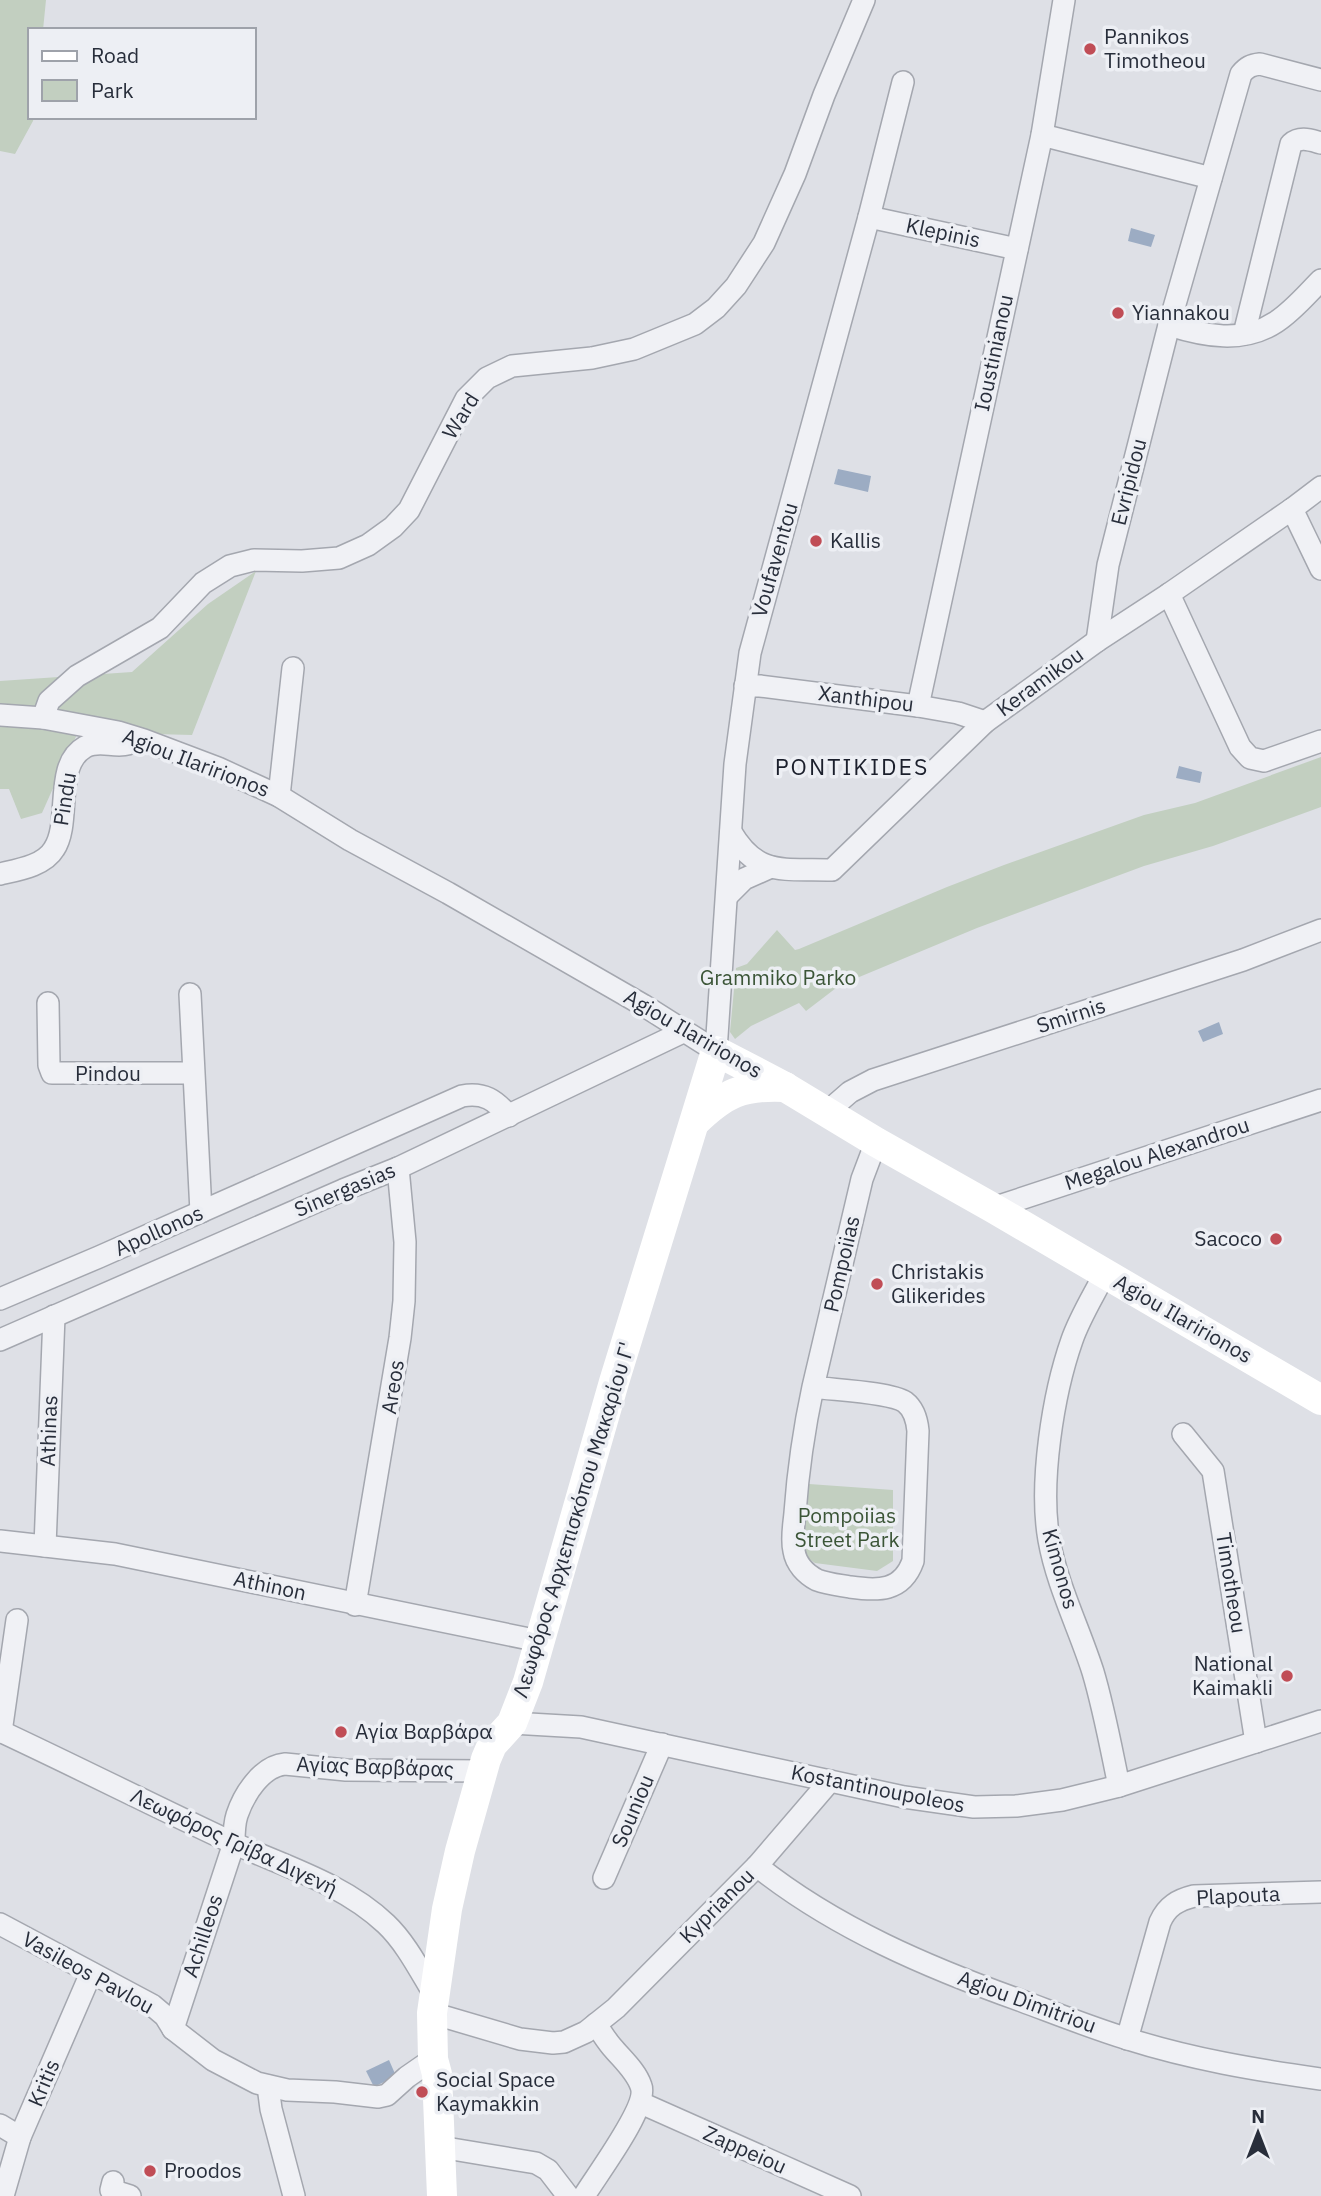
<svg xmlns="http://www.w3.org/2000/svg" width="1321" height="2196" viewBox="0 0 1321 2196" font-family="'IBM Plex Sans',sans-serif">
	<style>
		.green { fill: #c2cfc0 }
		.water { fill: #9cacc3 }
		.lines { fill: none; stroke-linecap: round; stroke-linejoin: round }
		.street-casing { stroke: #a4a7af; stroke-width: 24 }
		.street { stroke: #f0f1f5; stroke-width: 21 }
		.secondary { stroke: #fff; stroke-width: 30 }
		.poi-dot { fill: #c04d56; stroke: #edeff4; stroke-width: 2.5 }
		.labels { text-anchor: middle; stroke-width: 7; stroke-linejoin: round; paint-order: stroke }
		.poi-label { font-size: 21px; fill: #282e3b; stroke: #edeff4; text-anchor: start }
		.street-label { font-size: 21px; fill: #282e3b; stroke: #edeff4 }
		.park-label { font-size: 21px; fill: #3b5537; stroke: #edeff4 }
		.neighbourhood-label { font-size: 23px; letter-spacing: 2px; fill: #1b1f2c; stroke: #edeff4 }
	</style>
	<rect width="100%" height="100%" fill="#dee0e6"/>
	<!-- green -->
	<g class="green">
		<path d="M 0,0 L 46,0 L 43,30 L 30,30 L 30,117 L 34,117 L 33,121 L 15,154 L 0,151 Z"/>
		<path d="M 256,571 L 192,735 L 78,732 L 42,813 L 21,819 L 9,789 L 0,789 L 0,681 L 132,672 L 208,604 Z"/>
		<path d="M 1321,757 L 1321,807 L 1213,846 L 1144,866 L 977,928 L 840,985 L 806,1011 L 799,1003 L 751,1026 L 735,1039 L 730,1032 L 736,968 L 747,964 L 777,930 L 795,950 L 799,949 L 947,887 L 1004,865 L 1144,815 L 1195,803 Z"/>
		<path d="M 809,1484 L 893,1490 L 893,1561 L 877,1571 L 815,1563 L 806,1557 L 800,1549 Z"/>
	</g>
	<!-- water -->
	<g class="water">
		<path d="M 1131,228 L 1155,235 L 1151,247 L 1128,241 Z"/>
		<path d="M 838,469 L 871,476 L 868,492 L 834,484 Z"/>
		<path d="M 1179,766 L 1202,772 L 1200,783 L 1176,778 Z"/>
		<path d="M 1219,1022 L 1223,1034 L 1203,1042 L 1198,1031 Z"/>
		<path d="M 389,2060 L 396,2076 L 374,2087 L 366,2071 Z"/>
	</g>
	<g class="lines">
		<defs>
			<g id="street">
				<path d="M 1042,135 L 1211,178"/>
				<path d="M 869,217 L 1017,249"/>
				<path d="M 1169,325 C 1204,336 1243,344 1276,322 C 1293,311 1307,294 1321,280"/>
				<path d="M 1244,334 L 1291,144 C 1300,136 1310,140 1321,143"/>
				<path d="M 1292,509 L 1321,569"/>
				<path d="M 1169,594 L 1240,747 L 1250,758 L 1264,761 L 1321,741"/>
				<path d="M 1097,641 L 1108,565 L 1169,325 L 1241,74 C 1247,67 1251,65 1260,64 L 1321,80"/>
				<path d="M 745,686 L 760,686 L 918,706 L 958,713 L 985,722"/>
				<path d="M 918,706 L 1042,135 L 1064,0"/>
				<path d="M 0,715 L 43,718 L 49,701 L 77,676 L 160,628 L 203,583 L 230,566 L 254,560 L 302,561 L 339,558 L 368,545 L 393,527 L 409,510 L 466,399 L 487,378 L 512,366 L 592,358 L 634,349 L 695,324 L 716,308 L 736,286 L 764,243 L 795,174 L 824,95 L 864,0"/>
				<path d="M 43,718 L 118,732 L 144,740 L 218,768 L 279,796 L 350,840 L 448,893 L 643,1005 L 716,1051 L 735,764 L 750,653 L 869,217 L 903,82"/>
				<path d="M 279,796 L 293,668"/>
				<path d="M 731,832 C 758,878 785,868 832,870 L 985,722 L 1097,641 L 1169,594 L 1292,509 L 1321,487"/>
				<path d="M 0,874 C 17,870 44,866 54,849 C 72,822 53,765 85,747 C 99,739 114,748 128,744"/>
				<path d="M 727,896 L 744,879 L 771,867"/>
				<path d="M 190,994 L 201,1212"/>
				<path d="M 48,1003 L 49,1065 L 52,1073 L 193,1073"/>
				<path d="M 827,1112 L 850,1092 L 873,1080 L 1243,960 L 1321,930"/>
				<path d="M 993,1208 L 1321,1100"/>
				<path d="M 1105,1273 C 1094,1295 1080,1317 1072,1340 C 1053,1394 1039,1483 1049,1540 C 1057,1585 1079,1628 1093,1672 C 1104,1709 1111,1748 1119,1786"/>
				<path d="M 0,1299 L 99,1257 L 462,1096 C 484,1092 495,1100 509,1116"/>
				<path d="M 0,1340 L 343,1190 L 398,1168 L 685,1031"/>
				<path d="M 813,1387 C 833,1390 890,1392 905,1402 C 914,1409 917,1420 918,1431 L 913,1561 C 902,1592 878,1591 850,1587 C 839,1585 828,1584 817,1580 C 806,1574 796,1564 794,1551 C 791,1539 794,1525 795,1513 C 798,1471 804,1429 813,1387 L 862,1179 L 876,1142"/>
				<path d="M 1183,1434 L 1213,1471 L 1256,1742"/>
				<path d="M 0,1541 L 115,1554 L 539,1641"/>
				<path d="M 45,1546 L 54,1316"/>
				<path d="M 355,1605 L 400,1338 L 404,1301 L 405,1242 L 398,1168"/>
				<path d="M 512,1723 L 581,1727 L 904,1797 L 974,1807 L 1016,1806 L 1062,1800 L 1119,1786 L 1321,1721"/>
				<path d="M 0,1731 C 77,1767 154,1806 231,1842 C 283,1866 343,1883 386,1924 C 406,1943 420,1971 434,1994"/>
				<path d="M 1,1732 L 17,1620"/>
				<path d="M 757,1866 C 835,1928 929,1968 1022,2001 C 1057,2014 1092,2028 1128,2039 C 1191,2059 1256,2070 1321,2079"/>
				<path d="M 604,1878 L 662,1744"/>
				<path d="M 0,1924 L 152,2005 L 165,2016 L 173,2029 L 213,2060 L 257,2083 L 287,2090 L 335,2092 L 378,2097 L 387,2095 L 407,2077 L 433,2059"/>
				<path d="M 432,2013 L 520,2039 L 553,2043 L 564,2042 L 586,2032 L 616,2008 L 757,1866 L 830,1781"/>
				<path d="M 173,2029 L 234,1843 C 234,1833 234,1824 237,1815 C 244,1794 262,1766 285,1764 L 346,1770 L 484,1771"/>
				<path d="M 1127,2039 L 1160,1922 C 1167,1906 1178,1900 1194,1896 L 1321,1892"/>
				<path d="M 268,2086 L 271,2109 L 294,2196"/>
				<path d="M 641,2103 L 850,2196"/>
				<path d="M 0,2125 L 20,2137"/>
				<path d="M 440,2147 L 536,2163 L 548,2170 L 568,2196"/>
				<path d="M 113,2182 L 111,2190 L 130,2196"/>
				<path d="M 3,2196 L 20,2137 L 91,1973"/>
				<path d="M 584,2196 C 596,2176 649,2106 641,2086 C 636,2071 622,2059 612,2047 C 606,2040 601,2032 596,2024"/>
			</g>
		</defs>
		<!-- street casing -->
		<use href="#street" class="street-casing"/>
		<!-- street -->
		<use href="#street" class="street"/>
		<!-- secondary -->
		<g class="secondary">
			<path d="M 695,1122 C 725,1093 742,1085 785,1087"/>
			<path d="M 442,2196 L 437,2074 L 433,2059 L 432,2013 L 447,1909 L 460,1851 L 486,1759 L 492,1745 L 512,1723 L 528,1682 L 614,1382 L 716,1051 L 785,1087 L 876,1142 L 993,1208 L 1321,1400"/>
		</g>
	</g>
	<!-- markers -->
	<g class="poi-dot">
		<circle cx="1090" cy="49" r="7"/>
		<circle cx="1118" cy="313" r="7"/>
		<circle cx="816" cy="541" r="7"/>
		<circle cx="1276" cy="1239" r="7"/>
		<circle cx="877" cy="1284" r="7"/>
		<circle cx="1287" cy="1676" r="7"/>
		<circle cx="341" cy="1732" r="7"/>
		<circle cx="422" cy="2092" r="7"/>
		<circle cx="150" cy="2171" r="7"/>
	</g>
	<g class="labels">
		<!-- poi labels -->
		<g class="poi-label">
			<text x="1104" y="44">Pannikos<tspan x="1104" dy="24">Timotheou</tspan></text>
			<text x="1132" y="320">Yiannakou</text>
			<text x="830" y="548">Kallis</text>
			<text x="1262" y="1246" text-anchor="end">Sacoco</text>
			<text x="891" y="1279">Christakis<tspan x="891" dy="24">Glikerides</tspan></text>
			<text x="1273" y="1671" text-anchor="end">National<tspan x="1273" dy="24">Kaimakli</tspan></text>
			<text x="355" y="1739">Αγία Βαρβάρα</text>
			<text x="436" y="2087">Social Space<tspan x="436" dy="24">Kaymakkin</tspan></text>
			<text x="164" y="2178">Proodos</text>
		</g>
		<!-- street labels -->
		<g class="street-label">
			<text transform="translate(943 233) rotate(12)" y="7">Klepinis</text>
			<text transform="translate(994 353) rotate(-78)" y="7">Ioustinianou</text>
			<text transform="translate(461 416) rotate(-58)" y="7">Ward</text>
			<text transform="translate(1129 482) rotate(-76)" y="7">Evripidou</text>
			<text transform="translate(775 560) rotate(-74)" y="7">Voufaventou</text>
			<text transform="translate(1040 682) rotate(-36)" y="7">Keramikou</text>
			<text transform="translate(866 699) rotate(7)" y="7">Xanthipou</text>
			<text transform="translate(196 763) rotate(21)" y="7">Agiou Ilaririonos</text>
			<text transform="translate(65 799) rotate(-81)" y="7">Pindu</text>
			<text transform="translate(1071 1016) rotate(-18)" y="7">Smirnis</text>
			<text transform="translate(693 1034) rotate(30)" y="7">Agiou Ilaririonos</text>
			<text x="108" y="1081">Pindou</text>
			<text transform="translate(1157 1154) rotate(-18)" y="7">Megalou Alexandrou</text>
			<text transform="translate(345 1190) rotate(-23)" y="7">Sinergasias</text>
			<text transform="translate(159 1231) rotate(-24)" y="7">Apollonos</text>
			<text transform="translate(842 1264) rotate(-77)" y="7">Pompoiias</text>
			<text transform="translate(1183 1319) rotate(30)" y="7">Agiou Ilaririonos</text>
			<text transform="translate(393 1387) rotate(-81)" y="7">Areos</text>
			<text transform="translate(49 1431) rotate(-88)" y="7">Athinas</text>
			<text transform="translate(574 1520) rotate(-73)" y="7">Λεωφόρος Αρχιεπισκόπου Μακαρίου Γ'</text>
			<text transform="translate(1060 1569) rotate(74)" y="7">Kimonos</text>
			<text transform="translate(1231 1583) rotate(81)" y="7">Timotheou</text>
			<text transform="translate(270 1586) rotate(12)" y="7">Athinon</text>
			<text transform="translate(375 1767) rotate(2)" y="7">Αγίας Βαρβάρας</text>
			<text transform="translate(878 1789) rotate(11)" y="7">Kostantinoupoleos</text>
			<text transform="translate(633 1811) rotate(-67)" y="7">Souniou</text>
			<text transform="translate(234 1842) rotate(25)" y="7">Λεωφόρος Γρίβα Διγενή</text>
			<text transform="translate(1238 1896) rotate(-3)" y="7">Plapouta</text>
			<text transform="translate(717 1906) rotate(-45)" y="7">Kyprianou</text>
			<text transform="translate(203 1936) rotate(-72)" y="7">Achilleos</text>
			<text transform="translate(88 1973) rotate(29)" y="7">Vasileos Pavlou</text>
			<text transform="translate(1027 2002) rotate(20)" y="7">Agiou Dimitriou</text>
			<text transform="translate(44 2083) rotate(-67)" y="7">Kritis</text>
			<text transform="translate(745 2150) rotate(24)" y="7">Zappeiou</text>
		</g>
		<!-- park labels -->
		<g class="park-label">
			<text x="778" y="985">Grammiko Parko</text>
			<text x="847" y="1523">Pompoiias<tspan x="847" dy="24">Street Park</tspan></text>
		</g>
		<!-- neighbourhood labels -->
		<g class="neighbourhood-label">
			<text x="852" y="775">PONTIKIDES</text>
		</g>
	</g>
	<!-- legend -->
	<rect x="28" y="28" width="228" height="91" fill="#edeff4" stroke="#9ea2aa" stroke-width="2"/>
	<rect x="42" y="51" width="35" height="10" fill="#ffffff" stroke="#9ea2aa" stroke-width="2"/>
	<text x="91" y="63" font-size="21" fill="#282e3b">Road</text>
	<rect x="42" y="80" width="35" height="21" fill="#c2cfc0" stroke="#9ea2aa" stroke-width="2"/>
	<text x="91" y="98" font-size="21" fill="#282e3b">Park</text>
	<!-- north arrow -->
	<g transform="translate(1258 2133)" stroke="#edeff4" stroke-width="5" paint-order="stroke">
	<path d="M0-5L12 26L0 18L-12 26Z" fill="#282e3b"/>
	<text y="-10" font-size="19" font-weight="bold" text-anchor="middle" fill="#282e3b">N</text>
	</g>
</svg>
